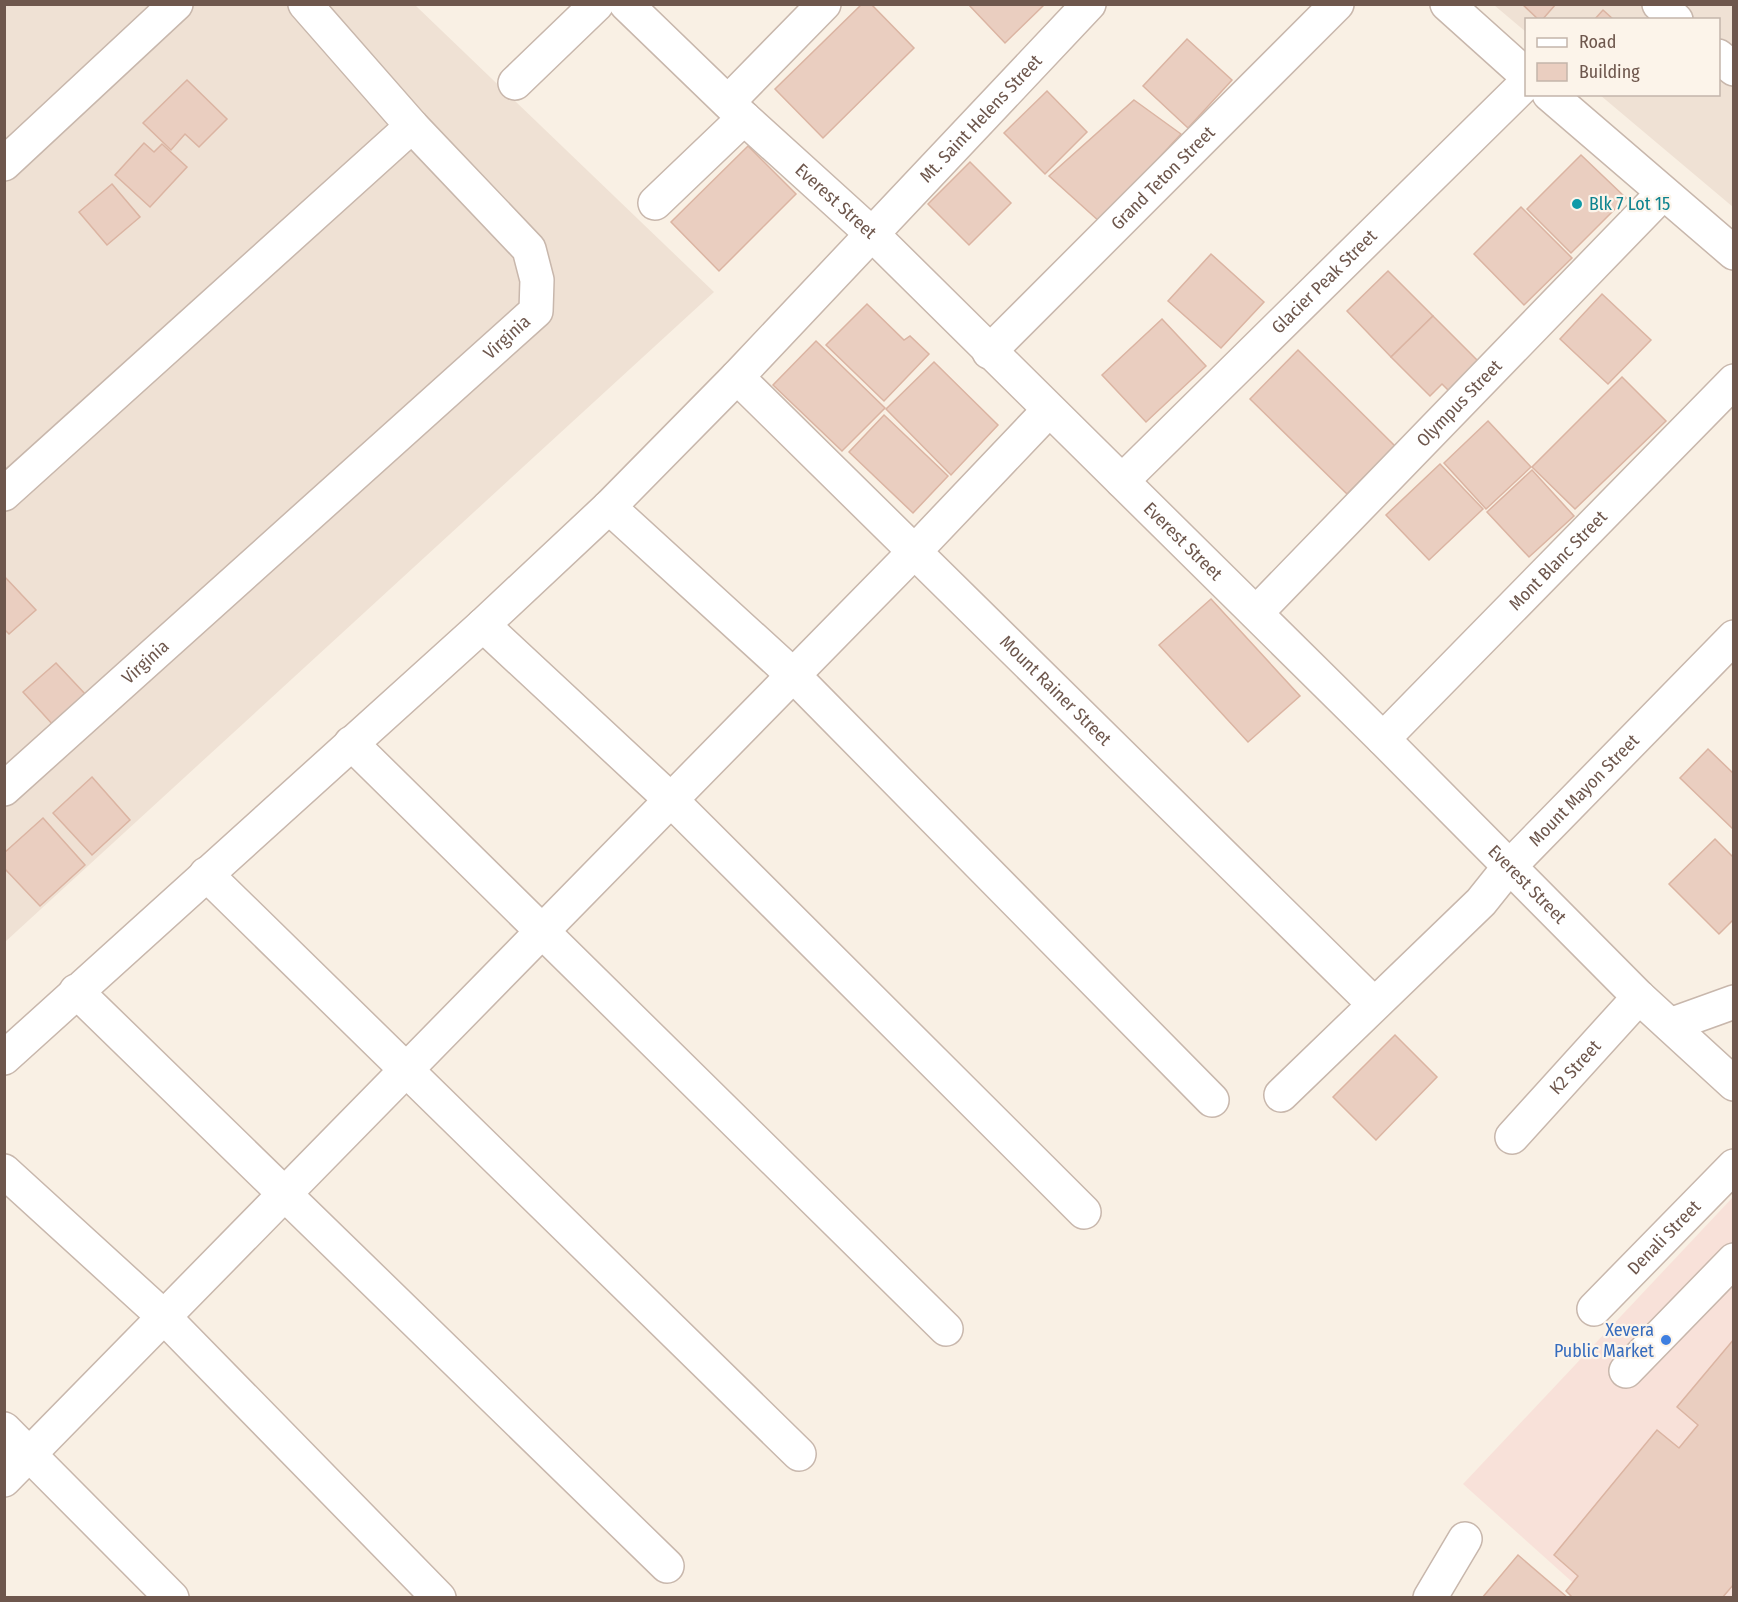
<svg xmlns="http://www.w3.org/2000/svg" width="1738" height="1602" viewBox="0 0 1738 1602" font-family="'Fira Sans Condensed',sans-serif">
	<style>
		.residential { fill: #efe1d4 }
		.commercial { fill: #f8e1d9 }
		.building { fill: #eacec0; stroke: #dbb4a2; stroke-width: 1.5 }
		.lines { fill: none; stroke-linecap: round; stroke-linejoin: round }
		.minor-casing { stroke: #c8b7ac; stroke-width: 36 }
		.minor { stroke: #fff; stroke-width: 33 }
		.culture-dot { fill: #0f9aa8; stroke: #fcf4ea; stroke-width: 2 }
		.shop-dot { fill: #3f7fe0; stroke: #fcf4ea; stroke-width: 2 }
		.labels { text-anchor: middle; stroke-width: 4.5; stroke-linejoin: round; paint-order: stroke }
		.street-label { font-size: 18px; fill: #6e574d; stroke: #fcf4ea }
		.culture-label { font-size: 18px; fill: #0d838f; stroke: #fcf4ea; text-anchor: start }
		.shop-label { font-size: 18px; fill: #366cbe; stroke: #fcf4ea; text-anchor: end }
	</style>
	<rect width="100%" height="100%" fill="#f9f0e4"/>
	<!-- residential -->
	<g class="residential">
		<path d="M 5,5 L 415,5 L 714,292 L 5,942 Z"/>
		<path d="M 1494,5 L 1733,5 L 1733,207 L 1600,95 L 1718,94 L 1718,20 L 1526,20 L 1526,32 Z"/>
	</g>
	<!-- commercial -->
	<path class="commercial" d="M 1733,1197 L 1733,1597 L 1589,1597 L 1463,1484 Z"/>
	<!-- building -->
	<g class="building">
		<path d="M 862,4 L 871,4 L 914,48 L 823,138 L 775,89 Z"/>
		<path d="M 968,4 L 1045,4 L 1005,43 Z"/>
		<path d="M 1522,4 L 1556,4 L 1542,20 L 1539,20 Z"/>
		<path d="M 1603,10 L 1614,20 L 1594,20 Z"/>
		<path d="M 1187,39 L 1232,80 L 1188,128 L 1143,86 Z"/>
		<path d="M 187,80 L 227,119 L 199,147 L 185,134 L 171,150 L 143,123 Z"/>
		<path d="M 1047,91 L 1087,132 L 1045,174 L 1004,133 Z"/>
		<path d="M 1134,100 L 1181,134 L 1100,222 L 1049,176 Z"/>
		<path d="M 144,143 L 154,152 L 162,144 L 187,167 L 150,207 L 115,175 Z"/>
		<path d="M 748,146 L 796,194 L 719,271 L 671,222 Z"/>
		<path d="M 1581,155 L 1626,198 L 1571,253 L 1527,209 Z"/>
		<path d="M 970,162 L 1011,203 L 969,245 L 928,204 Z"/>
		<path d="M 112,184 L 140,217 L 107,245 L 79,212 Z"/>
		<path d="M 1521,207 L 1572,258 L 1524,305 L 1474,254 Z"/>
		<path d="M 1211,254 L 1264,302 L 1221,348 L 1168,301 Z"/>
		<path d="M 1388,271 L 1433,316 L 1391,357 L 1347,311 Z"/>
		<path d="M 1602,294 L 1651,340 L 1608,384 L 1560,339 Z"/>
		<path d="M 867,304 L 904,340 L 910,336 L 929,354 L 884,401 L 826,345 Z"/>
		<path d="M 1433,316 L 1480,363 L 1450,392 L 1442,384 L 1430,396 L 1391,357 Z"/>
		<path d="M 1162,319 L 1206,366 L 1146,422 L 1102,375 Z"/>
		<path d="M 816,341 L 885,408 L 842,451 L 773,385 Z"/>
		<path d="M 1298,350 L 1395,446 L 1347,494 L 1250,399 Z"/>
		<path d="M 934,362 L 998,425 L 951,475 L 886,409 Z"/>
		<path d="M 1622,377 L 1666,421 L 1575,509 L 1532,467 Z"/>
		<path d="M 884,415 L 948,476 L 913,513 L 849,452 Z"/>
		<path d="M 1488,421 L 1531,467 L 1486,509 L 1444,463 Z"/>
		<path d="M 1440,464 L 1483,509 L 1429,560 L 1386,515 Z"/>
		<path d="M 1532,470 L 1574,516 L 1529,557 L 1487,512 Z"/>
		<path d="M 4,576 L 36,610 L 9,634 L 4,629 Z"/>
		<path d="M 1211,599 L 1300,696 L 1248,742 L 1159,645 Z"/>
		<path d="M 56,663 L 87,696 L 54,726 L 23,692 Z"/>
		<path d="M 1708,749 L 1734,774 L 1734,830 L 1680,778 Z"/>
		<path d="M 92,777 L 130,820 L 92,855 L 53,813 Z"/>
		<path d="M 43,818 L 85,865 L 40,906 L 4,868 L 4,853 Z"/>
		<path d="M 1715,839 L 1734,858 L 1734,923 L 1732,921 L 1719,934 L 1669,884 Z"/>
		<path d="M 1395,1035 L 1437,1077 L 1376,1140 L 1333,1097 Z"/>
		<path d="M 1734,1339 L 1734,1584 L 1722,1598 L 1573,1598 L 1566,1591 L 1578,1576 L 1554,1555 L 1657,1430 L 1679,1448 L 1698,1425 L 1677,1407 Z"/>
		<path d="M 1518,1555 L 1568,1598 L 1482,1598 Z"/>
	</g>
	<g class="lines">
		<defs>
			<g id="minor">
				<path id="s1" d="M 626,4 L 744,118 L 872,234 L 1383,739 L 1639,997 L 1734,1084"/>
				<path d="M 1447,4 L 1526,75"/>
				<path d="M 1659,4 L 1676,20"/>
				<path d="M 1718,56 L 1734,69"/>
				<path d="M 515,83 L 597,4"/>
				<path d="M 1549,94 L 1734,253"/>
				<path d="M 728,102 L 824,4"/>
				<path d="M 4,164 L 176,4"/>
				<path d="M 655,203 L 744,118"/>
				<path id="s2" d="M 989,352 L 1337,4"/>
				<path id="s3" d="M 737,377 L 1374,1004"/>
				<path id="s4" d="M 1122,481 L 1526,83"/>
				<path d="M 4,494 L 412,126"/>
				<path d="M 609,507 L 793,675 L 1212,1100"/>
				<path id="s5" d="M 1256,613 L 1663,193"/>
				<path d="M 483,625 L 670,799 L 1084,1212"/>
				<path id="s6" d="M 1383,739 L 1734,381"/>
				<path d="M 351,743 L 946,1329"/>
				<path id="s7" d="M 4,789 L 536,311 L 537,280 L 529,249 L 412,126 L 305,4"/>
				<path d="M 206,874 L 799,1454"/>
				<path d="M 76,991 L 667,1566"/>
				<path d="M 1670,1025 L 1734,1002"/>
				<path id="s8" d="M 4,1058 L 483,625 L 609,507 L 737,377 L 1089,4"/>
				<path id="s9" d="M 1281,1095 L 1481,902 L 1509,867 L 1734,637"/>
				<path id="s10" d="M 1512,1137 L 1639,997"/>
				<path d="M 4,1171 L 164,1317 L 439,1598"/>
				<path id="s11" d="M 1594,1309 L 1734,1166"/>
				<path d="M 1626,1371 L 1734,1260"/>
				<path d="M 4,1429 L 172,1598"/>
				<path d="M 4,1480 L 915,551 L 1049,410"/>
				<path d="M 1430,1598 L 1465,1539"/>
			</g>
		</defs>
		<!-- minor casing -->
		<use href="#minor" class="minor-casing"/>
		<!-- minor -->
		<use href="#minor" class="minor"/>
	</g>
	<!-- markers -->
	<circle class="culture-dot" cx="1577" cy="204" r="6"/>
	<circle class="shop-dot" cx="1666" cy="1340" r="6"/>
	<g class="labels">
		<!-- street labels -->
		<g class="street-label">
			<text dy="6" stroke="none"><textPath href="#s8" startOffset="1356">Mt. Saint Helens Street</textPath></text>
			<text dy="6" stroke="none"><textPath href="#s2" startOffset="246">Grand Teton Street</textPath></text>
			<text dy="6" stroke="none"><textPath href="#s1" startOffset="288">Everest Street</textPath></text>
			<text dy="6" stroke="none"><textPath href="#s4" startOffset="284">Glacier Peak Street</textPath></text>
			<text dy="6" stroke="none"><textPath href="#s7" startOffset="676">Virginia</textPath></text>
			<text dy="6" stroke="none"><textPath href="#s5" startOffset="292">Olympus Street</textPath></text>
			<text dy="6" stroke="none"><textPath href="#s1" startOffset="774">Everest Street</textPath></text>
			<text dy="6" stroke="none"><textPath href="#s6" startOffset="250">Mont Blanc Street</textPath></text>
			<text dy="6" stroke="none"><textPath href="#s7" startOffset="190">Virginia</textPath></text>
			<text dy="6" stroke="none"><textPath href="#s3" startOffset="447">Mount Rainer Street</textPath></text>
			<text dy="6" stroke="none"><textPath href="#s9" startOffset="430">Mount Mayon Street</textPath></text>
			<text dy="6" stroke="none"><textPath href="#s1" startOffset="1260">Everest Street</textPath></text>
			<text dy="6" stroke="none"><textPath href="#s10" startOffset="94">K2 Street</textPath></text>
			<text dy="6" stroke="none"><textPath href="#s11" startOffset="100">Denali Street</textPath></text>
		</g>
		<!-- culture labels -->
		<g class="culture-label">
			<text x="1589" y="210">Blk 7 Lot 15</text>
		</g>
		<!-- shop labels -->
		<g class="shop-label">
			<text x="1654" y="1336">Xevera<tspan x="1654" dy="21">Public Market</tspan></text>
		</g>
	</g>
	<!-- border -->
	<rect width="1738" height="1602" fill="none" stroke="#6e574d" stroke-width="12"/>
	<!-- legend -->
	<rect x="1525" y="18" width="195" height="78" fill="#fcf4ea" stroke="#c3b5ab" stroke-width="1.5"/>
	<rect x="1537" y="38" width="30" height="9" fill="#ffffff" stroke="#c3b5ab" stroke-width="1.5"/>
	<text x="1579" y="48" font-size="18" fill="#6e574d">Road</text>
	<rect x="1537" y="63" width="30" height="18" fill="#eacec0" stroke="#c3b5ab" stroke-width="1.5"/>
	<text x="1579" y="78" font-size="18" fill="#6e574d">Building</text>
</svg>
